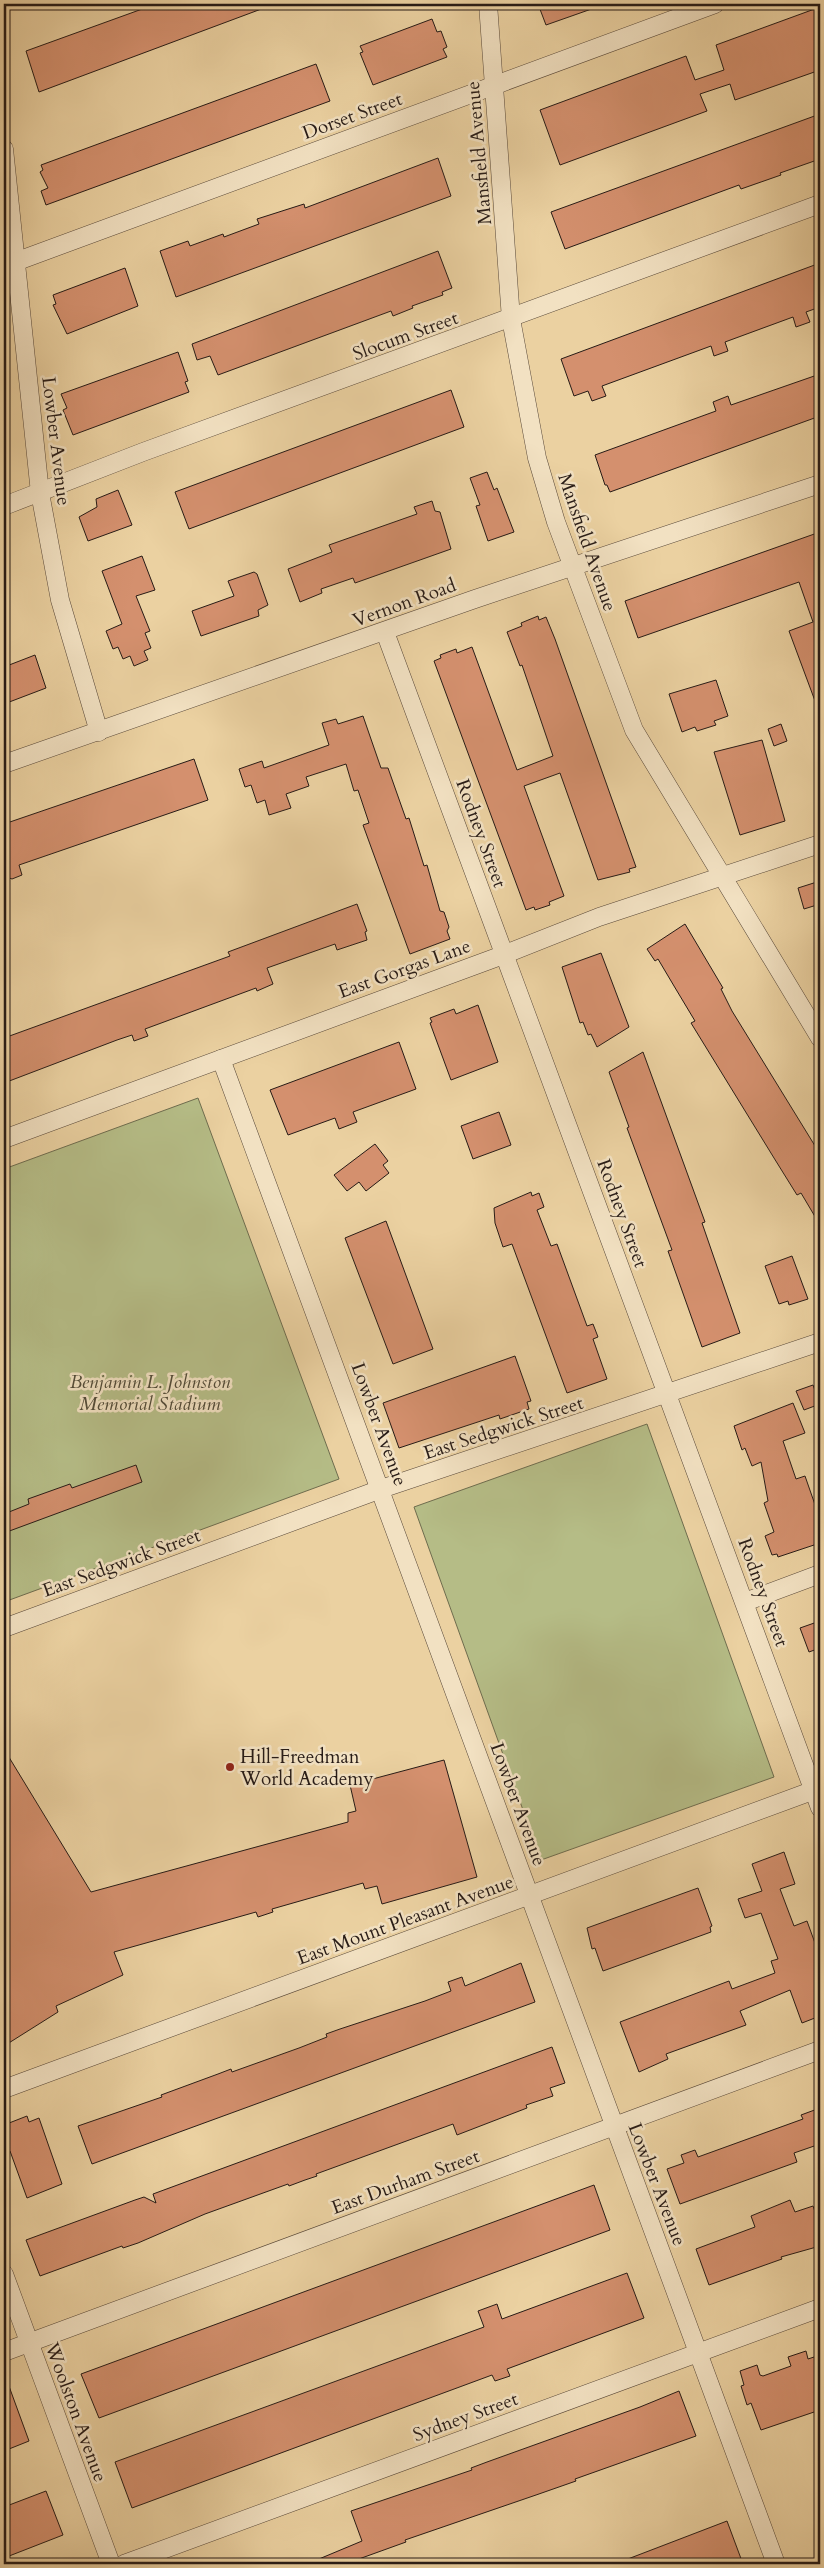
<svg xmlns="http://www.w3.org/2000/svg" width="824" height="2568" viewBox="0 0 824 2568" font-family="Cardo,serif">
	<style>
		.green { fill: #b5bc86; stroke: #6e6c4e }
		.building { fill: #d4906e; stroke: #271b16 }
		.lines { fill: none; stroke-linecap: round; stroke-linejoin: round }
		.minor-casing { stroke: #584839; stroke-width: 19 }
		.minor { stroke: #f2e1c2; stroke-width: 18 }
		.poi-dot { fill: #8f2418; stroke: #f2e1c2; stroke-width: 2 }
		.labels { text-anchor: middle; stroke-width: 5; stroke-linejoin: round; paint-order: stroke }
		.street-label { font-size: 19px; fill: #271b16; stroke: #f2e1c2 }
		.park-label { font-size: 19px; font-style: italic; fill: #524b38; stroke: #f2e1c2 }
		.poi-label { font-size: 19px; fill: #271b16; stroke: #f2e1c2; text-anchor: start }
	</style>
	<rect width="100%" height="100%" fill="#ebd1a1"/>
	<filter id="stains"><feTurbulence type="fractalNoise" baseFrequency=".004" numOctaves="4"/><feColorMatrix values="0 0 0 0 .2 0 0 0 0 .09 0 0 0 0 .02 0 0 0 .5 -.17"/></filter>
	<radialGradient id="worn" r=".72"><stop offset=".6" stop-color="#630" stop-opacity="0"/><stop offset="1" stop-color="#630" stop-opacity=".3"/></radialGradient>
	<!-- green -->
	<g class="green">
		<path d="M 198,1098 L 339,1479 L 4,1602 L 4,1169 Z"/>
		<path d="M 647,1424 L 774,1777 L 541,1860 L 414,1507 Z"/>
	</g>
	<!-- building -->
	<g class="building">
		<path d="M 156,4 L 272,5 L 39,92 L 26,51 Z"/>
		<path d="M 538,4 L 600,4 L 600,6 L 546,25 Z"/>
		<path d="M 820,7 L 820,70 L 735,100 L 730,84 L 700,94 L 707,111 L 560,165 L 540,110 L 686,56 L 695,80 L 724,70 L 716,45 Z"/>
		<path d="M 432,19 L 437,32 L 441,31 L 447,47 L 443,49 L 447,57 L 373,85 L 360,53 L 363,52 L 360,46 Z"/>
		<path d="M 316,64 L 330,101 L 46,205 L 41,191 L 48,188 L 40,172 L 43,170 L 41,165 Z"/>
		<path d="M 820,114 L 820,159 L 780,173 L 781,175 L 741,189 L 739,185 L 565,249 L 551,212 Z"/>
		<path d="M 438,158 L 451,196 L 176,297 L 160,251 L 188,241 L 190,246 L 223,234 L 224,237 L 259,224 L 257,219 L 304,204 L 305,208 Z"/>
		<path d="M 438,251 L 452,288 L 442,292 L 443,295 L 412,306 L 413,308 L 393,316 L 391,311 L 218,375 L 210,356 L 197,360 L 192,344 Z"/>
		<path d="M 820,263 L 820,307 L 806,312 L 810,322 L 796,327 L 793,317 L 725,342 L 728,351 L 714,356 L 711,346 L 602,386 L 606,396 L 592,401 L 588,391 L 574,396 L 561,359 Z"/>
		<path d="M 125,268 L 138,306 L 67,334 L 53,305 L 56,304 L 53,295 Z"/>
		<path d="M 178,352 L 188,381 L 185,382 L 189,392 L 73,435 L 63,410 L 67,408 L 61,394 Z"/>
		<path d="M 820,374 L 820,416 L 610,492 L 607,485 L 605,485 L 595,455 L 716,411 L 713,402 L 728,396 L 731,405 Z"/>
		<path d="M 451,390 L 464,427 L 189,529 L 175,492 Z"/>
		<path d="M 487,472 L 494,490 L 497,488 L 514,532 L 488,541 L 476,506 L 480,505 L 470,478 Z"/>
		<path d="M 118,490 L 132,525 L 88,541 L 79,517 L 97,507 L 96,499 Z"/>
		<path d="M 432,501 L 435,511 L 440,512 L 451,549 L 355,583 L 353,578 L 321,589 L 322,593 L 300,602 L 288,569 L 332,552 L 329,545 L 417,514 L 414,507 Z"/>
		<path d="M 820,532 L 820,709 L 818,709 L 789,631 L 813,622 L 799,582 L 638,638 L 625,601 Z"/>
		<path d="M 142,556 L 155,590 L 136,596 L 150,631 L 145,633 L 151,648 L 144,651 L 148,660 L 134,666 L 130,656 L 123,659 L 118,647 L 113,649 L 106,631 L 122,624 L 102,571 Z"/>
		<path d="M 254,572 L 257,574 L 268,605 L 258,610 L 259,616 L 201,636 L 192,611 L 234,596 L 228,581 Z"/>
		<path d="M 538,616 L 539,620 L 546,617 L 555,639 L 636,867 L 629,869 L 630,872 L 598,880 L 560,773 L 524,786 L 564,896 L 549,902 L 550,905 L 535,910 L 534,907 L 526,910 L 434,661 L 441,658 L 440,655 L 456,649 L 457,653 L 472,647 L 517,770 L 553,756 L 522,665 L 520,666 L 507,632 L 522,626 L 521,623 Z"/>
		<path d="M 35,655 L 46,688 L 4,704 L 4,667 Z"/>
		<path d="M 716,680 L 728,716 L 714,721 L 716,725 L 697,731 L 695,727 L 682,732 L 669,694 Z"/>
		<path d="M 363,716 L 381,768 L 388,768 L 406,819 L 409,818 L 424,866 L 427,865 L 440,911 L 444,912 L 449,927 L 447,931 L 450,939 L 410,954 L 363,825 L 369,823 L 358,790 L 354,791 L 346,764 L 306,777 L 309,786 L 286,794 L 291,808 L 269,815 L 265,800 L 257,803 L 251,785 L 245,787 L 239,769 L 262,761 L 264,768 L 329,745 L 322,723 L 336,719 L 338,724 Z"/>
		<path d="M 781,724 L 787,741 L 774,746 L 768,729 Z"/>
		<path d="M 762,740 L 785,821 L 740,835 L 714,752 Z"/>
		<path d="M 194,759 L 208,800 L 19,865 L 22,875 L 12,879 L 4,876 L 4,824 Z"/>
		<path d="M 820,881 L 820,904 L 804,909 L 798,888 Z"/>
		<path d="M 357,904 L 367,931 L 365,932 L 367,940 L 337,950 L 335,944 L 267,968 L 273,984 L 257,991 L 256,988 L 145,1029 L 148,1036 L 134,1041 L 132,1035 L 117,1040 L 4,1083 L 4,1038 L 230,956 L 228,952 Z"/>
		<path d="M 685,924 L 723,988 L 721,989 L 732,1011 L 820,1154 L 820,1225 L 801,1193 L 797,1195 L 774,1158 L 691,1023 L 695,1021 L 674,986 L 658,959 L 655,961 L 647,949 Z"/>
		<path d="M 601,953 L 629,1027 L 597,1047 L 591,1034 L 588,1035 L 583,1022 L 580,1023 L 562,967 Z"/>
		<path d="M 478,1005 L 498,1062 L 451,1080 L 430,1023 L 432,1022 L 430,1018 L 454,1009 L 456,1014 Z"/>
		<path d="M 399,1042 L 416,1089 L 353,1112 L 357,1122 L 339,1129 L 335,1118 L 288,1135 L 270,1090 Z"/>
		<path d="M 643,1052 L 705,1222 L 702,1223 L 740,1333 L 702,1347 L 668,1251 L 672,1250 L 627,1128 L 629,1127 L 609,1072 Z"/>
		<path d="M 499,1112 L 511,1145 L 473,1159 L 461,1126 Z"/>
		<path d="M 375,1144 L 388,1161 L 383,1165 L 389,1173 L 366,1191 L 359,1182 L 347,1191 L 334,1175 Z"/>
		<path d="M 531,1192 L 532,1196 L 539,1193 L 544,1207 L 537,1210 L 551,1246 L 557,1244 L 587,1326 L 593,1324 L 598,1337 L 593,1339 L 607,1379 L 567,1393 L 512,1244 L 503,1247 L 495,1223 L 494,1208 Z"/>
		<path d="M 386,1221 L 433,1349 L 393,1364 L 345,1238 Z"/>
		<path d="M 792,1256 L 808,1299 L 789,1305 L 788,1301 L 779,1304 L 765,1266 Z"/>
		<path d="M 515,1356 L 531,1401 L 527,1402 L 529,1409 L 500,1419 L 499,1415 L 399,1448 L 383,1403 Z"/>
		<path d="M 813,1385 L 820,1404 L 804,1410 L 796,1391 Z"/>
		<path d="M 793,1403 L 805,1433 L 783,1441 L 796,1479 L 805,1476 L 820,1519 L 820,1543 L 778,1557 L 777,1554 L 772,1555 L 765,1536 L 774,1532 L 764,1503 L 768,1501 L 761,1462 L 752,1466 L 745,1448 L 742,1450 L 734,1426 Z"/>
		<path d="M 136,1465 L 142,1482 L 4,1533 L 4,1514 L 29,1504 L 28,1499 L 70,1484 L 72,1488 Z"/>
		<path d="M 820,1621 L 820,1648 L 809,1652 L 800,1628 Z"/>
		<path d="M 4,1749 L 91,1892 L 348,1822 L 348,1813 L 356,1811 L 350,1785 L 444,1760 L 477,1877 L 382,1904 L 377,1886 L 365,1889 L 363,1883 L 272,1909 L 273,1912 L 258,1917 L 256,1912 L 114,1952 L 123,1975 L 56,2006 L 58,2012 L 4,2046 Z"/>
		<path d="M 784,1852 L 795,1884 L 780,1889 L 794,1926 L 807,1921 L 820,1957 L 820,2016 L 802,2023 L 790,1990 L 740,2011 L 746,2025 L 666,2054 L 668,2059 L 639,2072 L 620,2022 L 729,1981 L 732,1989 L 775,1973 L 771,1961 L 778,1959 L 761,1913 L 745,1918 L 738,1899 L 762,1891 L 752,1864 Z"/>
		<path d="M 698,1888 L 712,1926 L 710,1927 L 711,1932 L 603,1971 L 595,1948 L 592,1949 L 587,1928 Z"/>
		<path d="M 521,1963 L 535,2002 L 92,2164 L 78,2126 L 162,2097 L 161,2095 L 218,2074 L 231,2069 L 232,2072 L 299,2048 L 327,2037 L 326,2034 L 340,2029 L 425,2001 L 451,1991 L 448,1982 L 462,1977 L 465,1986 Z"/>
		<path d="M 552,2047 L 565,2083 L 550,2088 L 553,2096 L 526,2105 L 527,2108 L 457,2135 L 453,2124 L 316,2174 L 317,2176 L 305,2180 L 289,2186 L 288,2184 L 205,2214 L 138,2243 L 123,2248 L 122,2246 L 40,2276 L 26,2240 L 135,2200 L 144,2197 L 156,2203 L 153,2194 Z"/>
		<path d="M 820,2108 L 820,2144 L 794,2153 L 797,2162 L 680,2204 L 667,2169 L 684,2163 L 681,2155 L 695,2150 L 698,2157 L 803,2119 L 801,2115 Z"/>
		<path d="M 27,2116 L 29,2122 L 39,2118 L 62,2184 L 27,2198 L 10,2151 L 4,2154 L 4,2125 Z"/>
		<path d="M 594,2185 L 610,2230 L 99,2418 L 81,2374 Z"/>
		<path d="M 790,2200 L 795,2212 L 813,2206 L 820,2226 L 820,2246 L 781,2257 L 782,2259 L 709,2285 L 696,2249 L 755,2227 L 751,2216 Z"/>
		<path d="M 627,2273 L 644,2318 L 507,2369 L 510,2376 L 495,2381 L 492,2375 L 132,2508 L 115,2462 L 484,2327 L 478,2311 L 497,2304 L 502,2319 Z"/>
		<path d="M 806,2351 L 808,2359 L 820,2355 L 820,2410 L 761,2430 L 751,2403 L 747,2405 L 741,2386 L 744,2385 L 740,2371 L 757,2365 L 760,2375 L 763,2376 L 791,2366 L 788,2357 Z"/>
		<path d="M 4,2378 L 6,2378 L 29,2441 L 4,2451 Z"/>
		<path d="M 679,2391 L 696,2436 L 575,2479 L 576,2481 L 536,2495 L 405,2540 L 406,2542 L 345,2564 L 307,2564 L 362,2541 L 351,2511 L 472,2470 L 471,2468 L 487,2462 L 640,2407 Z"/>
		<path d="M 46,2491 L 63,2535 L 4,2558 L 4,2507 Z"/>
		<path d="M 727,2521 L 743,2564 L 620,2564 L 620,2562 Z"/>
	</g>
	<g class="lines">
		<defs>
			<g id="minor">
				<path d="M 488,4 L 511,319 L 537,458 L 556,522 L 634,730 L 820,1038"/>
				<path d="M 4,149 L 40,493 L 60,600 L 99,732"/>
				<path d="M 4,266 L 715,4"/>
				<path d="M 4,506 L 143,452 L 820,204"/>
				<path d="M 385,632 L 820,1808"/>
				<path d="M 4,764 L 475,599 L 820,484"/>
				<path d="M 221,1059 L 776,2564"/>
				<path d="M 4,1139 L 503,955 L 599,917 L 820,844"/>
				<path d="M 745,1602 L 820,1574"/>
				<path d="M 4,1628 L 381,1489 L 820,1342"/>
				<path d="M 4,2089 L 820,1788"/>
				<path d="M 4,2274 L 111,2564"/>
				<path d="M 4,2352 L 820,2050"/>
				<path d="M 124,2564 L 820,2308"/>
			</g>
		</defs>
		<!-- minor casing -->
		<use href="#minor" class="minor-casing"/>
		<!-- minor -->
		<use href="#minor" class="minor"/>
	</g>
	<!-- markers -->
	<circle class="poi-dot" cx="230" cy="1767" r="5"/>
	<g class="labels">
		<!-- street labels -->
		<g class="street-label">
			<text transform="translate(352 115) rotate(-20)" y="7">Dorset Street</text>
			<text transform="translate(478 153) rotate(-95)" y="7">Mansfield Avenue</text>
			<text transform="translate(405 335) rotate(-20)" y="7">Slocum Street</text>
			<text transform="translate(57 441) rotate(83)" y="7">Lowber Avenue</text>
			<text transform="translate(588 542) rotate(71)" y="7">Mansfield Avenue</text>
			<text transform="translate(404 602) rotate(-20)" y="7">Vernon Road</text>
			<text transform="translate(482 833) rotate(70)" y="7">Rodney Street</text>
			<text transform="translate(404 968) rotate(-20)" y="7">East Gorgas Lane</text>
			<text transform="translate(623 1213) rotate(70)" y="7">Rodney Street</text>
			<text transform="translate(380 1424) rotate(70)" y="7">Lowber Avenue</text>
			<text transform="translate(503 1427) rotate(-18)" y="7">East Sedgwick Street</text>
			<text transform="translate(121 1562) rotate(-20)" y="7">East Sedgwick Street</text>
			<text transform="translate(764 1592) rotate(70)" y="7">Rodney Street</text>
			<text transform="translate(519 1804) rotate(70)" y="7">Lowber Avenue</text>
			<text transform="translate(405 1919) rotate(-20)" y="7">East Mount Pleasant Avenue</text>
			<text transform="translate(405 2181) rotate(-20)" y="7">East Durham Street</text>
			<text transform="translate(658 2184) rotate(69)" y="7">Lowber Avenue</text>
			<text transform="translate(77 2412) rotate(70)" y="7">Woolston Avenue</text>
			<text transform="translate(465 2416) rotate(-20)" y="7">Sydney Street</text>
		</g>
		<!-- park labels -->
		<g class="park-label">
			<text x="150" y="1388">Benjamin L. Johnston<tspan x="150" dy="22">Memorial Stadium</tspan></text>
		</g>
		<!-- poi labels -->
		<g class="poi-label">
			<text x="240" y="1763">Hill-Freedman<tspan x="240" dy="22">World Academy</tspan></text>
		</g>
	</g>
	<!-- margin -->
	<rect width="824" height="2568" fill="none" stroke="#ebd1a1" stroke-width="20"/>
	<rect x="5" y="5" width="814" height="2558" fill="none" stroke="#271b16" stroke-width="2.5"/>
	<rect x="10" y="10" width="804" height="2548" fill="none" stroke="#271b16"/>
	<rect width="100%" height="100%" filter="url(#stains)"/>
	<rect width="100%" height="100%" fill="url(#worn)"/>
</svg>
